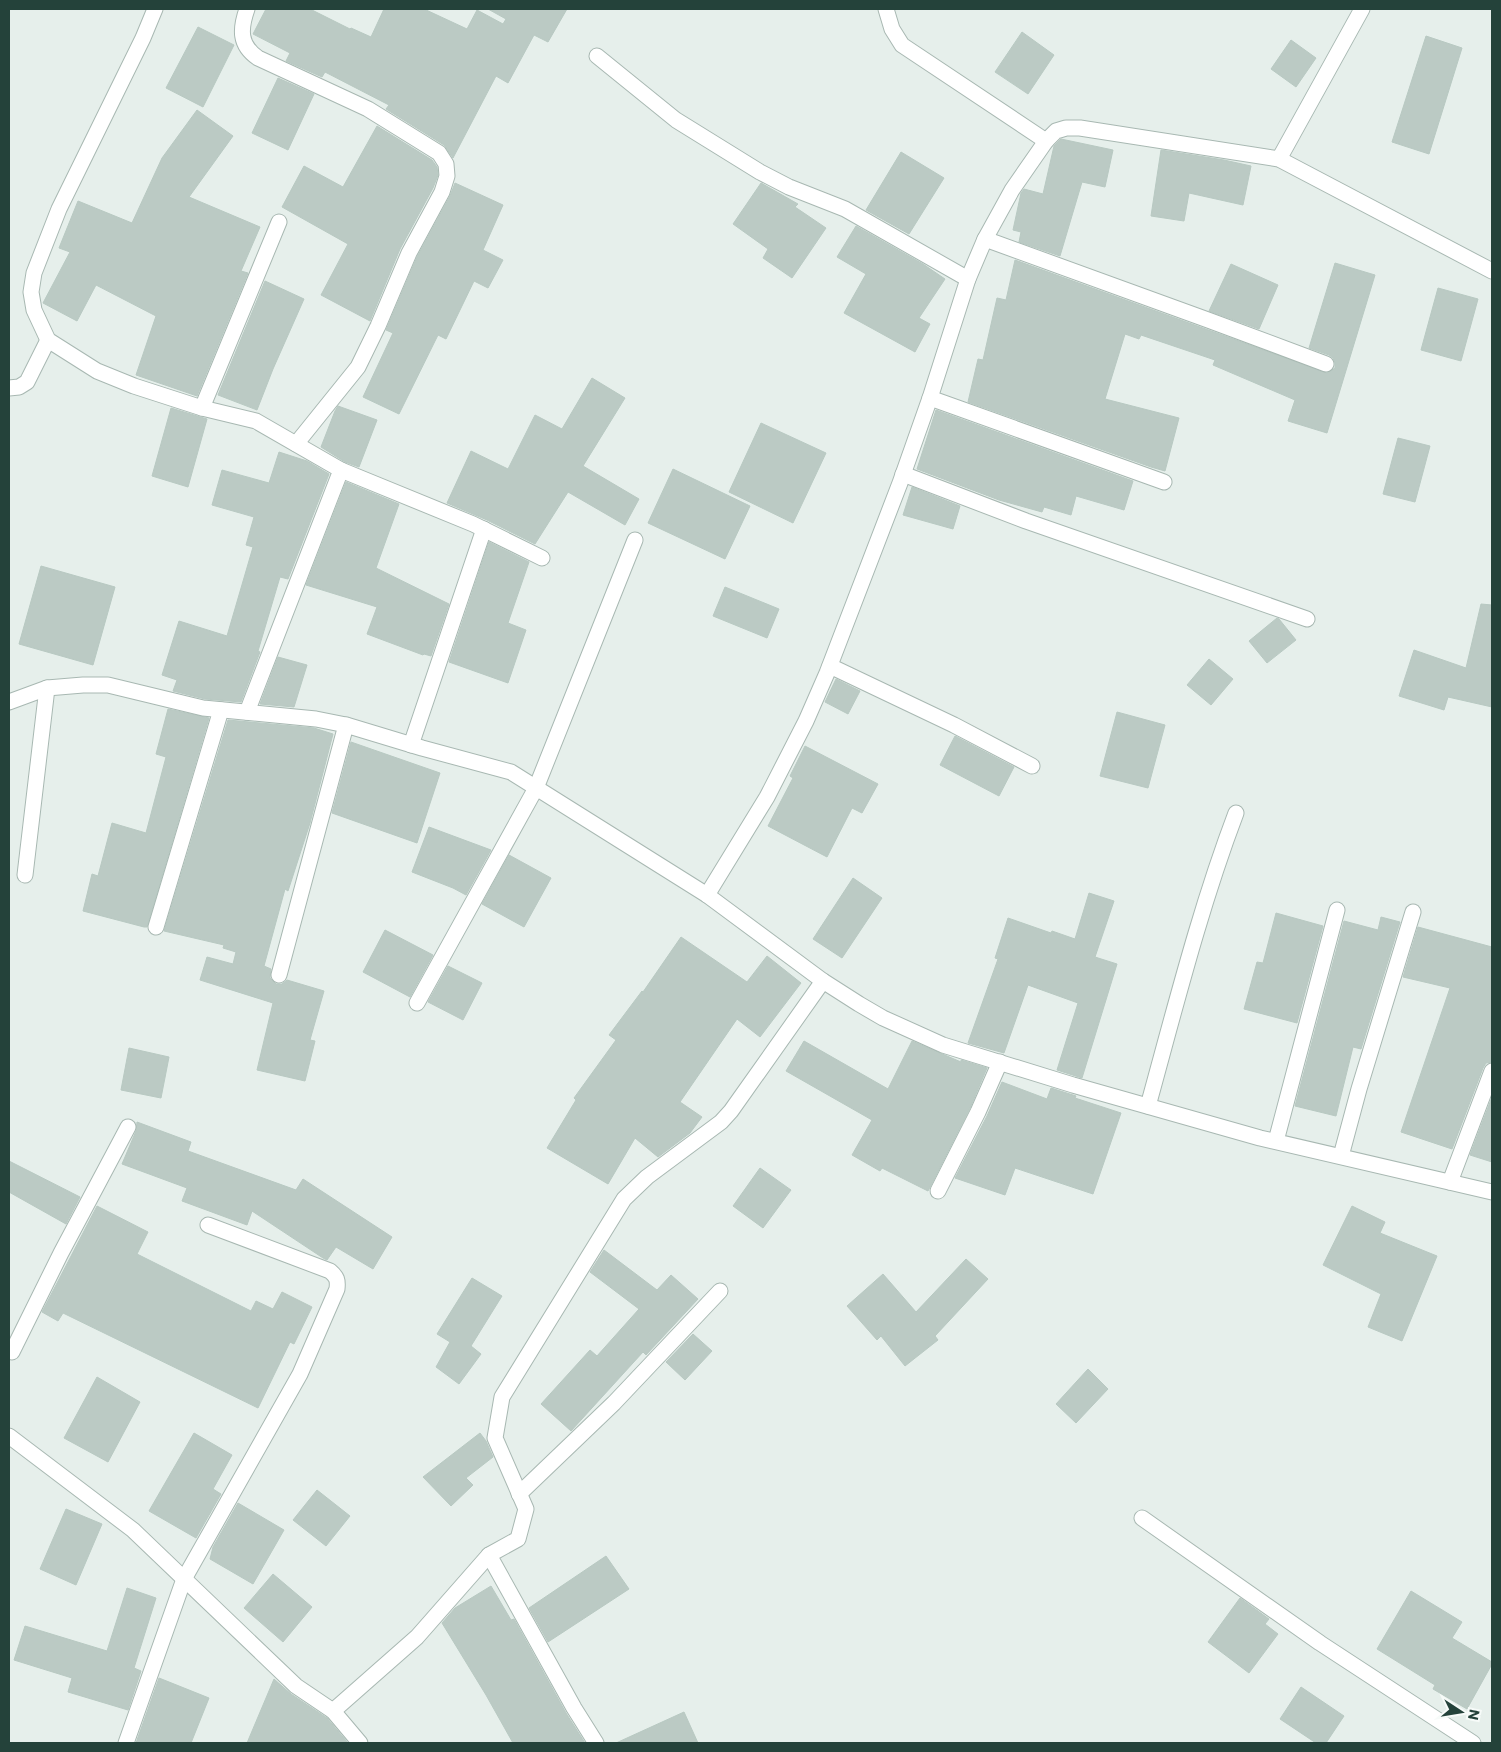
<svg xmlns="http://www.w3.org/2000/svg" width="1501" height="1752" viewBox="0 0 1501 1752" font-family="Commissioner,sans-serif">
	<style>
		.building { fill: #bbcac4; stroke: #b8c9c2 }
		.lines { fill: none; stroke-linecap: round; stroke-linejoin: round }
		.street-casing { stroke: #a8b8b2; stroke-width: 17 }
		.street { stroke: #fff; stroke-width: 15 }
	</style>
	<rect width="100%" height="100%" fill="#e6efeb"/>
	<!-- building -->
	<g class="building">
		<path d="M 266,9 L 310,9 L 350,29 L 351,28 L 371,37 L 384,9 L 424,9 L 467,29 L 477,10 L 503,24 L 506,19 L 488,9 L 567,9 L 548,42 L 534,35 L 508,83 L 496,76 L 453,158 L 444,145 L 386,109 L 389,105 L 325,72 L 322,77 L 286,61 L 290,53 L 253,34 Z"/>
		<path d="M 198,27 L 234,45 L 203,107 L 166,88 Z"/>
		<path d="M 1022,32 L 1054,55 L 1028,94 L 995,72 Z"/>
		<path d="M 1426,36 L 1462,48 L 1429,154 L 1392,142 Z"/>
		<path d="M 1291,40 L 1316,58 L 1296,87 L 1271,69 Z"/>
		<path d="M 278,78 L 314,94 L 288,150 L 252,133 Z"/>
		<path d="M 197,110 L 233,136 L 189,197 L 260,227 L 241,271 L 248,273 L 197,396 L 136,375 L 156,316 L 96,285 L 77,321 L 43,303 L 70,252 L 59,248 L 78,201 L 132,223 L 162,158 Z"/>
		<path d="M 377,126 L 432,160 L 437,167 L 438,175 L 433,188 L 400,249 L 370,321 L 321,295 L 348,244 L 282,207 L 304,166 L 343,187 Z"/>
		<path d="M 1061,139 L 1113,150 L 1105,187 L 1082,182 L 1060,256 L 1019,242 L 1021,232 L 1013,230 L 1021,193 L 1024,189 L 1043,194 L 1054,146 Z"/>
		<path d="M 1161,150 L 1224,160 L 1251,166 L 1243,205 L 1189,193 L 1184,221 L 1151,216 Z"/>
		<path d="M 901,152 L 944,178 L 909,234 L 866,210 Z"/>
		<path d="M 455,183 L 503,205 L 483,250 L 503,260 L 488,288 L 474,281 L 446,339 L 438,335 L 399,414 L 363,397 L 393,333 L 386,330 L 417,257 L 450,196 Z"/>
		<path d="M 761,183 L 798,204 L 795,207 L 826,228 L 792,278 L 763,258 L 768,249 L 733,224 Z"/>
		<path d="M 856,226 L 923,264 L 945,279 L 919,318 L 930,324 L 915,352 L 844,313 L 866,274 L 837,257 Z"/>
		<path d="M 1015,260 L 1327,373 L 1335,368 L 1335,363 L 1333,358 L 1329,355 L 1309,348 L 1335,263 L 1375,275 L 1327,433 L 1288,421 L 1295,400 L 1213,365 L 1215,360 L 1141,335 L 1139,339 L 1125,334 L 1105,399 L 1179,418 L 1165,471 L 1151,467 L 968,402 L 978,359 L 983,360 L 997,298 L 1006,300 Z"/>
		<path d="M 1231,264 L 1278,285 L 1259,329 L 1209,311 Z"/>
		<path d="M 265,281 L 304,299 L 273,369 L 257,410 L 218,395 Z"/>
		<path d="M 1438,288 L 1478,299 L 1461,361 L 1421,350 Z"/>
		<path d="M 592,378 L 625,398 L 583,466 L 639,499 L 625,525 L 568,492 L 535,544 L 487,520 L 447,503 L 471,451 L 508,469 L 535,415 L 562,429 Z"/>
		<path d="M 338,406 L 377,420 L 359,467 L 345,462 L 321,447 L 335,411 Z"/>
		<path d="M 171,408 L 207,419 L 188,487 L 152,476 Z"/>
		<path d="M 936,410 L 1133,481 L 1124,510 L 1076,496 L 1071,515 L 1044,507 L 1042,512 L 999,500 L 917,469 Z"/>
		<path d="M 761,423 L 826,453 L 793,523 L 729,492 Z"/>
		<path d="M 1398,438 L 1430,446 L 1415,502 L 1383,494 Z"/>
		<path d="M 279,452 L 307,461 L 329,474 L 288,579 L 280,577 L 258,651 L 260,652 L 241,702 L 205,699 L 173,691 L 177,680 L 162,675 L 179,621 L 227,636 L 253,547 L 246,545 L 254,517 L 212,505 L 222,470 L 269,483 Z"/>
		<path d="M 673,469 L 750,506 L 725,559 L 648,523 Z"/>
		<path d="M 346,482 L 399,504 L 376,568 L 449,604 L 431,656 L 424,654 L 423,655 L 367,634 L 377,607 L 306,585 Z"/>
		<path d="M 912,487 L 960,506 L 953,529 L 903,515 Z"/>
		<path d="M 489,542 L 529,562 L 508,623 L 526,630 L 508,683 L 449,662 Z"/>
		<path d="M 41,566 L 115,587 L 93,665 L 19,644 Z"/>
		<path d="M 725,587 L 779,609 L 767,638 L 713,616 Z"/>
		<path d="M 1481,604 L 1492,605 L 1492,707 L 1448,697 L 1444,710 L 1399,696 L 1414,650 L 1466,668 Z"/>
		<path d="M 1277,618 L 1279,619 L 1296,640 L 1267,663 L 1249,641 Z"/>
		<path d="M 278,657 L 307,665 L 294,707 L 260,704 Z"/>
		<path d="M 1209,659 L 1233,679 L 1211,705 L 1187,685 Z"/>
		<path d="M 836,679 L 860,691 L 848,714 L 825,702 Z"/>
		<path d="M 168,709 L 209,718 L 147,927 L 144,927 L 83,911 L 92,874 L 98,876 L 112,823 L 146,833 L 166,757 L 156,754 Z"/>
		<path d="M 1117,712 L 1165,725 L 1148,788 L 1100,776 Z"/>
		<path d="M 228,720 L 314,728 L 333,734 L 310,823 L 288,891 L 285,889 L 264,966 L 271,969 L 270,978 L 276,984 L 282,984 L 287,980 L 324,991 L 310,1040 L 315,1041 L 305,1081 L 257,1070 L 273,1003 L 200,980 L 207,957 L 233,964 L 236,952 L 223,948 L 224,945 L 164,931 Z"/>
		<path d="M 955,736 L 1014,767 L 999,796 L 940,765 Z"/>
		<path d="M 351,742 L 440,773 L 417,843 L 332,813 Z"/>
		<path d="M 805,746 L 878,784 L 862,813 L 852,808 L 827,857 L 768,826 L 793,778 L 790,776 Z"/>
		<path d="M 429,827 L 491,850 L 466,895 L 453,888 L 412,872 Z"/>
		<path d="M 509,855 L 551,878 L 524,927 L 482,904 Z"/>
		<path d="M 853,878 L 882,898 L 842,958 L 813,939 Z"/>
		<path d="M 1089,893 L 1114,901 L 1095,957 L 1117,964 L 1082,1078 L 1057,1070 L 1078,1003 L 1028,985 L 1004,1053 L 968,1043 L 998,959 L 995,958 L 1008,918 L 1051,933 L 1052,931 L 1075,939 Z"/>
		<path d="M 1276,913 L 1323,926 L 1297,1023 L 1244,1009 L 1257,962 L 1263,963 Z"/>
		<path d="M 1381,917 L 1400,922 L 1361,1049 L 1353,1047 L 1336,1116 L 1295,1106 L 1344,921 L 1378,930 Z"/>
		<path d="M 1418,927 L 1492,947 L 1492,1062 L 1486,1063 L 1483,1068 L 1452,1149 L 1401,1132 L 1450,988 L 1403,977 Z"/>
		<path d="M 385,930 L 433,955 L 410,997 L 363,972 Z"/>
		<path d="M 681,937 L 747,982 L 767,956 L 801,983 L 760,1037 L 737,1019 L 680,1102 L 702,1117 L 690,1133 L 658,1157 L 635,1138 L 608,1184 L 547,1148 L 576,1100 L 574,1098 L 616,1040 L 609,1035 L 642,991 L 643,992 Z"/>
		<path d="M 448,966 L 482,983 L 463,1020 L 428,1002 Z"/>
		<path d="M 804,1041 L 888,1089 L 912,1041 L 961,1062 L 961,1060 L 987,1068 L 970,1108 L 928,1191 L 882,1168 L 880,1171 L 852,1155 L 872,1120 L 786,1071 Z"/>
		<path d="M 129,1048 L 169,1057 L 161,1098 L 121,1090 Z"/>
		<path d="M 1002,1082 L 1047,1099 L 1051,1088 L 1076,1096 L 1075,1098 L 1121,1113 L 1093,1194 L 1015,1168 L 1005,1195 L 955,1178 L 987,1116 Z"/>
		<path d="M 1492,1097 L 1492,1162 L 1470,1155 Z"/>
		<path d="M 137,1122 L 191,1142 L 188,1151 L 296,1190 L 303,1179 L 392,1237 L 373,1269 L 336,1247 L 327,1260 L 323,1258 L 252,1211 L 247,1225 L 182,1201 L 187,1188 L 122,1164 L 136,1131 Z"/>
		<path d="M 9,1161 L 80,1197 L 66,1224 L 9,1192 Z"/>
		<path d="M 760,1168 L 791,1190 L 763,1228 L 733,1206 Z"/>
		<path d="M 97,1206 L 148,1232 L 137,1254 L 251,1311 L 256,1301 L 273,1309 L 282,1292 L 312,1307 L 294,1344 L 290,1342 L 258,1408 L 63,1313 L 58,1321 L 42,1312 Z"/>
		<path d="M 1352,1206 L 1385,1222 L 1380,1233 L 1437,1256 L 1402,1341 L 1368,1327 L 1381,1294 L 1323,1265 Z"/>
		<path d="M 604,1250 L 657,1290 L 671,1275 L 698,1299 L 646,1355 L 643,1352 L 571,1431 L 541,1404 L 590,1350 L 597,1356 L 639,1309 L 590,1272 Z"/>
		<path d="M 966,1259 L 988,1279 L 935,1336 L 938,1340 L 905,1366 L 881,1336 L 877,1340 L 847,1306 L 883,1274 L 916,1312 Z"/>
		<path d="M 472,1278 L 502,1296 L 471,1346 L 481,1354 L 459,1384 L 436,1367 L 450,1342 L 437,1334 Z"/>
		<path d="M 693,1334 L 712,1351 L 685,1380 L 666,1362 Z"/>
		<path d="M 1088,1369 L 1108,1389 L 1076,1423 L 1056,1404 Z"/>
		<path d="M 97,1377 L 140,1402 L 108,1462 L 64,1438 Z"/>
		<path d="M 194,1433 L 232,1455 L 213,1489 L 221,1494 L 196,1538 L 149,1511 Z"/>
		<path d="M 480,1433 L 486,1441 L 493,1457 L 466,1478 L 473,1485 L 451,1506 L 423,1477 Z"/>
		<path d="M 317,1490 L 350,1516 L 326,1546 L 293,1520 Z"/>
		<path d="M 238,1503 L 284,1530 L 253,1584 L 210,1559 L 213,1547 Z"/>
		<path d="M 66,1509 L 102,1524 L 76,1585 L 40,1569 Z"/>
		<path d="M 606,1556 L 629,1589 L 548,1642 L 529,1608 Z"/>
		<path d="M 273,1574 L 312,1607 L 283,1642 L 244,1608 Z"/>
		<path d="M 491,1586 L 511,1620 L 514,1619 L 566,1713 L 585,1743 L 513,1743 L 486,1695 L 442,1623 L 455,1608 Z"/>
		<path d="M 127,1588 L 156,1598 L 134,1668 L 141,1671 L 128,1710 L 68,1692 L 72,1678 L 14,1660 L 25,1626 L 107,1651 Z"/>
		<path d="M 1411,1591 L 1462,1622 L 1452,1638 L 1492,1662 L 1492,1664 L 1467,1709 L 1433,1689 L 1435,1685 L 1377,1649 Z"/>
		<path d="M 1240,1598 L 1269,1619 L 1265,1624 L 1278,1634 L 1249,1673 L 1208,1642 Z"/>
		<path d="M 159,1678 L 209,1698 L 191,1743 L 136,1743 Z"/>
		<path d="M 274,1679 L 291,1694 L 327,1718 L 348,1743 L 247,1743 Z"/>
		<path d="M 1301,1687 L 1344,1716 L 1326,1743 L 1316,1743 L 1280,1719 Z"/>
		<path d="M 684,1712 L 698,1743 L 616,1743 Z"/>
	</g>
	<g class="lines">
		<defs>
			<g id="street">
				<path d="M 155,9 L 143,38 L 59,209 L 34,273 L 31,292 L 34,310 L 48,340 L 97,371 L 134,386 L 202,408 L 256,421 L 341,470 L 247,712"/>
				<path d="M 247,9 C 240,29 239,45 258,58 L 368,109 L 439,153 L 446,164 L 447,176 L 442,192 L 409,253 L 378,326 L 358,367 L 296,444"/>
				<path d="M 886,9 L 892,29 L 902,45 L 1046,141"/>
				<path d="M 597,56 L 676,120 L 760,172 L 789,187 L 845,209 L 968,279"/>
				<path d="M 1279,159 L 1362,9"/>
				<path d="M 985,239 L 1208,320 L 1326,364"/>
				<path d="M 9,388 L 19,387 L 27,382 L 48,340"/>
				<path d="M 930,398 L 1164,482"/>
				<path d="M 202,408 L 279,222"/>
				<path d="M 341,470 L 473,524 L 542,558"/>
				<path d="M 903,474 L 1026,521 L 1307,619"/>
				<path d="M 830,666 L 954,725 L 1032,766"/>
				<path d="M 9,702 L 47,688 L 83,685 L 108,685 L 203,708 L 316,719 L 346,725 L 422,748 L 511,772 L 707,895 L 823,981 L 859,1004 L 883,1018 L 943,1045 L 1073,1085 L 1260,1138 L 1492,1192"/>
				<path d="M 411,745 L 484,529"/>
				<path d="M 25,875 L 47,688"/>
				<path d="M 707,895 L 767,797 L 806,721 L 827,673 L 900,483 L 930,398 L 968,279 L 985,239 L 1012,190 L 1046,141 L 1056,131 L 1066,128 L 1080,128 L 1279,159 L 1492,271"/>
				<path d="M 156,927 L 221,710"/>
				<path d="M 279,975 L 346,725"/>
				<path d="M 417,1003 L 536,788 L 635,540"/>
				<path d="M 1148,1106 C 1175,1008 1200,908 1236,813"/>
				<path d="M 1276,1141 L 1337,910"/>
				<path d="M 1341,1156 L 1359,1089 L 1413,912"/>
				<path d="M 1450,1182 L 1492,1071"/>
				<path d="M 938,1191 L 978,1112 L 1000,1062"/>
				<path d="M 12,1352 L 61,1253 L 128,1127"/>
				<path d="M 9,1436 L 133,1530 L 296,1686 L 333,1711 L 360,1743"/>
				<path d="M 519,1494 L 614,1403 L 720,1291"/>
				<path d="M 1142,1518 L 1320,1643 L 1473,1743"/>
				<path d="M 333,1711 L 417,1637 L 489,1555"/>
				<path d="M 126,1743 L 184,1579 L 300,1374 L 337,1289 C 338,1280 337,1277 330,1271 L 208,1225"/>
				<path d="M 596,1743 L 574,1708 L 489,1555 L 518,1539 L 526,1509 L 495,1438 L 502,1397 L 624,1199 L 647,1177 L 721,1122 L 731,1111 L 823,981"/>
			</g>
		</defs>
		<!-- street casing -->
		<use href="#street" class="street-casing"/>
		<!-- street -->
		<use href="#street" class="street"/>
	</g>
	<!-- border -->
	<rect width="1501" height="1752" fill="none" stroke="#24423a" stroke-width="20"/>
	<!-- north arrow -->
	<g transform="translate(1461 1712) rotate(102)" stroke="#f7fbf9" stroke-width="4" paint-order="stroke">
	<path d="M0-4L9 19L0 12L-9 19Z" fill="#24423a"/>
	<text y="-8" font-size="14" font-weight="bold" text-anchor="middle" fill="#24423a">N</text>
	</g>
</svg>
